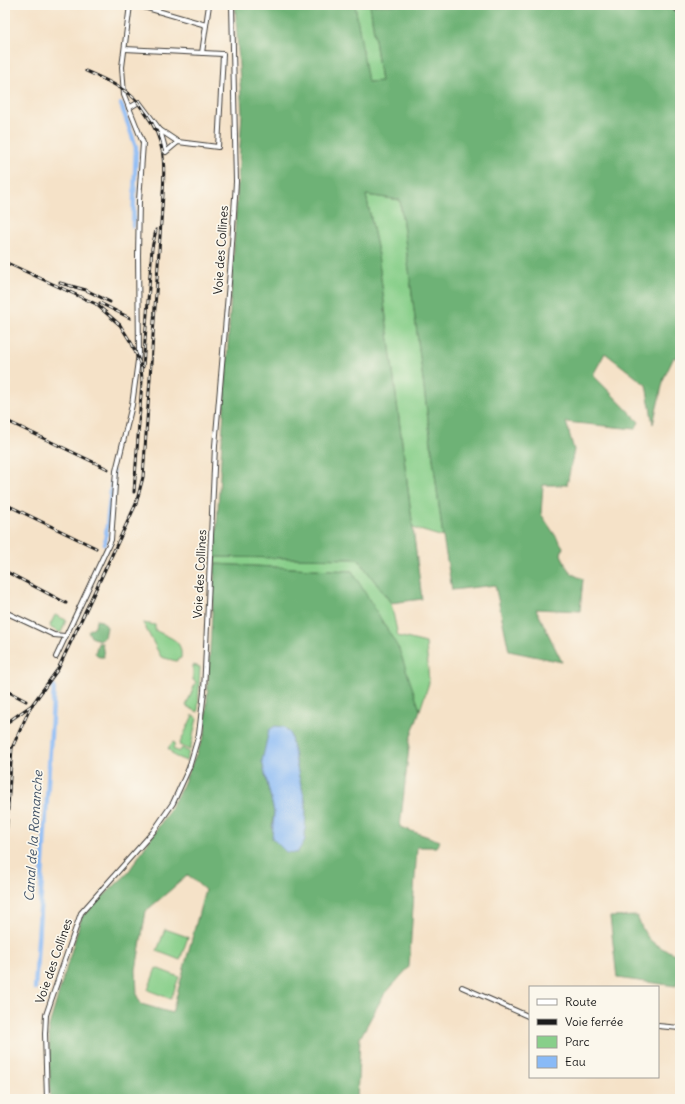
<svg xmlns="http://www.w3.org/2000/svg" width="685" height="1104" viewBox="0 0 685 1104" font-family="Delius,sans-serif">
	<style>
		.green { fill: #88cf8a; stroke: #527653 }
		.forest { fill: #6eb276; stroke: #456749; fill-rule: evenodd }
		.water { fill: #89baf6; stroke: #526b89 }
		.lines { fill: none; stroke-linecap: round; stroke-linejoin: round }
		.canal { stroke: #89baf6; stroke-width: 4.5 }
		.minor-casing { stroke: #3d3a36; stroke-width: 6 }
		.tertiary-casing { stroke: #3d3a36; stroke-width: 7 }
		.minor { stroke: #fff; stroke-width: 4 }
		.tertiary { stroke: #fff; stroke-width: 5 }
		.rail-casing { stroke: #1c1c1c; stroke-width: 3 }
		.rail { stroke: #fbf7ec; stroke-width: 1.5; stroke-dasharray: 4.5; stroke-linecap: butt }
		.labels { text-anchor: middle; stroke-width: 3.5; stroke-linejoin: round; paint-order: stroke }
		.street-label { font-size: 12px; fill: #1c1c1c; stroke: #fbf7ec }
		.water-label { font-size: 13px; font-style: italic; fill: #425368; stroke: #fbf7ec }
	</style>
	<rect width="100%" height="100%" fill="#fbf7ec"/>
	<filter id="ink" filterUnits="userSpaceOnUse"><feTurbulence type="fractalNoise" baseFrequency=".025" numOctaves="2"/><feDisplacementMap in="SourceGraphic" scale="8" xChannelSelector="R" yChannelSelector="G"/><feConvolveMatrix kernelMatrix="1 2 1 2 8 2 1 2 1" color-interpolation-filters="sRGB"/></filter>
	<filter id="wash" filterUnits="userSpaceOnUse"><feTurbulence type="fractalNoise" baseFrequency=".012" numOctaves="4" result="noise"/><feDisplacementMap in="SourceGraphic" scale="16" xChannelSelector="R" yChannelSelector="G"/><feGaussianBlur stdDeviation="0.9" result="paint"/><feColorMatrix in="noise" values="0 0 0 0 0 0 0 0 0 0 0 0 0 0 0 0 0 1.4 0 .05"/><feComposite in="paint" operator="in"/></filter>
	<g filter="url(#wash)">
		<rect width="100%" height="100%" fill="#f5e2c8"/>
		<!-- green -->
		<g class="green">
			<path d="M 355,5 L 370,5 L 381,82 L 367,82 Z"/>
			<path d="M 366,195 L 400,200 L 443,537 L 413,528 L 377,247 Z"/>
			<path d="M 215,557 L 358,559 L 391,603 L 398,636 L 426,643 L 429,683 L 420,710 L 413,691 L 352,571 L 215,564 Z"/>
			<path d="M 55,615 L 66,620 L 61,633 L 51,628 L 50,625 Z"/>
			<path d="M 143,623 L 155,625 L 155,630 C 168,638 183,638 181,658 L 176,661 L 161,657 Z"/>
			<path d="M 193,665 L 200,667 L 198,712 L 186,706 L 196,682 L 193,680 Z"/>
			<path d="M 193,715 L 197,718 L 190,750 L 179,745 Z"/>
			<path d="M 173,742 L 175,743 L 173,749 L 179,752 L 182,748 L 189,752 L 186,761 L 174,756 L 168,748 Z"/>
			<path d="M 165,929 L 188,937 L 180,960 L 157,951 Z"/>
			<path d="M 156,968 L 179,977 L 171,999 L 148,990 Z"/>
		</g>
		<!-- forest -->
		<g class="forest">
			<path d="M 235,5 L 355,5 L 368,82 L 381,81 L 370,5 L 680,5 L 680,360 L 674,357 L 664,378 L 653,424 L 646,385 L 605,353 L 593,375 L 639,422 L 635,429 L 566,422 L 574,450 L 567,485 L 543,485 L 541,514 L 563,547 L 561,554 C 566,568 569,574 583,579 L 580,611 L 536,609 L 562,662 L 509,651 L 495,585 L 452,590 L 443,537 L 400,200 L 366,195 L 377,247 L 422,599 L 391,603 L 358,559 L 215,557 L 242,113 Z"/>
			<path d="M 215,564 L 352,571 L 399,649 L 420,710 L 410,739 L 400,827 L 440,841 L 436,847 L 417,847 L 409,967 L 383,996 L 360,1038 L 357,1099 L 50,1099 L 49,1026 L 82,916 L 127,874 L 167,814 L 182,787 L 205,734 ZM 290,733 L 299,777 L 306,803 L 305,840 L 272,828 L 274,812 L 262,761 ZM 188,875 L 205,890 L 172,1013 L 141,1004 L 137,996 L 136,970 L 146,911 Z"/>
			<path d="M 96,620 L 102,621 L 107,627 L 105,637 L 99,640 L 91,637 L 88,631 L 95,626 Z"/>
			<path d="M 98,643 L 102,643 L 104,657 L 99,657 L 95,653 Z"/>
			<path d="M 637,916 C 646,940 652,945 676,954 L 679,975 L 676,986 L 617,978 L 610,917 Z"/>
		</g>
		<!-- water -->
		<path class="water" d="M 275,726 L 284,727 L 290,733 L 299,777 L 306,803 L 305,840 L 297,853 L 286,852 L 272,838 L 274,812 L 262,761 L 269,730 Z"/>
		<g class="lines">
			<!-- canal -->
			<g class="canal">
				<path d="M 121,104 L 136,147 L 133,226"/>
				<path d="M 105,544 L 113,472"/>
				<path d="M 35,988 L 54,686"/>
			</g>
		</g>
	</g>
	<g filter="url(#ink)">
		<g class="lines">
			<defs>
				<g id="minor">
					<path d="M 137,5 L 206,25"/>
					<path d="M 125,49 L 223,54 L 218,147 L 178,142 L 166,152 L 160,130"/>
					<path d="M 202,53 L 209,5"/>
					<path d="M 129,108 L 139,102 L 160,130 L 178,142"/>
					<path d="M 5,612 L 54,635 L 65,636"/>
					<path d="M 56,657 L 111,540 L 116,471 L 132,405 L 139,353 L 138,255 L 139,201 L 143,143 L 124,95 L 122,67 L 130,5"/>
					<path d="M 462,987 L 530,1017"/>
					<path d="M 658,1026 L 680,1028"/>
					<path d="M 47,1099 L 45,1034 L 46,1015 L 81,913 L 153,832 L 173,803 L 189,768 L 199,734 L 204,692 L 215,446 L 231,259 L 236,182 L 232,5"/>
				</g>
				<path id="tertiary" d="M 673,5 L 680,11"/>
			</defs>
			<!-- minor casing -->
			<use href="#minor" class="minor-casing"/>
			<!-- tertiary casing -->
			<use href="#tertiary" class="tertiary-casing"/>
			<!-- minor -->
			<use href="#minor" class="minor"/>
			<!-- tertiary -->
			<use href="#tertiary" class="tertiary"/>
			<defs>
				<g id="rail">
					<path d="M 5,262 L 96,304 L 120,325 L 132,344 L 141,366 L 142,381 L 134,492"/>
					<path d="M 60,283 L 86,290 L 110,302"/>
					<path d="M 100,303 L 130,318"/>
					<path d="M 143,367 L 152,248 L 156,230"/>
					<path d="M 5,420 L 108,469"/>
					<path d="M 5,504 L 96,548"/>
					<path d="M 5,571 L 66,603"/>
					<path d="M 5,690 L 26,701"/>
					<path d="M 5,724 L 32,705 L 58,669 L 136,504 L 143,477 L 163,194 C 165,162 165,140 146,114 C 142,109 139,103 135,99 C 121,86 103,79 86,71"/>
					<path d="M 5,852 L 12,748 L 31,706"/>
				</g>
			</defs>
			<!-- rail casing -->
			<use href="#rail" class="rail-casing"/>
			<!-- rail -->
			<use href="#rail" class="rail"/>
		</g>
	</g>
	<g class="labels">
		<!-- street labels -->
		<g class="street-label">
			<text transform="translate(221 250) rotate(-86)" y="4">Voie des Collines</text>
			<text transform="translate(200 574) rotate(-87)" y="4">Voie des Collines</text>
			<text transform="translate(54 961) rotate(-71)" y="4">Voie des Collines</text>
		</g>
		<!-- water labels -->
		<g class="water-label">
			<text transform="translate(33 836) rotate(-86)" y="5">Canal de la Romanche</text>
		</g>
	</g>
	<!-- margin -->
	<rect width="685" height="1104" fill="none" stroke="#fbf7ec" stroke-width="20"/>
	<!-- legend -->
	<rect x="529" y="986" width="130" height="92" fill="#fbf7ec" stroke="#a29f99"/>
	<rect x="537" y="999" width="20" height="6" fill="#ffffff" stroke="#a29f99"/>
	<text x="565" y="1006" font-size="12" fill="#1c1c1c">Route</text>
	<rect x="537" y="1019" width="20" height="6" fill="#1c1c1c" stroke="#a29f99"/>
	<text x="565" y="1026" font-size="12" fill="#1c1c1c">Voie ferrée</text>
	<rect x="537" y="1036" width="20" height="12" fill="#88cf8a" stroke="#a29f99"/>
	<text x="565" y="1046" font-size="12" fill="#1c1c1c">Parc</text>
	<rect x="537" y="1056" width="20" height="12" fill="#89baf6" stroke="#a29f99"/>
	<text x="565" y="1066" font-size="12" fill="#1c1c1c">Eau</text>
</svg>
